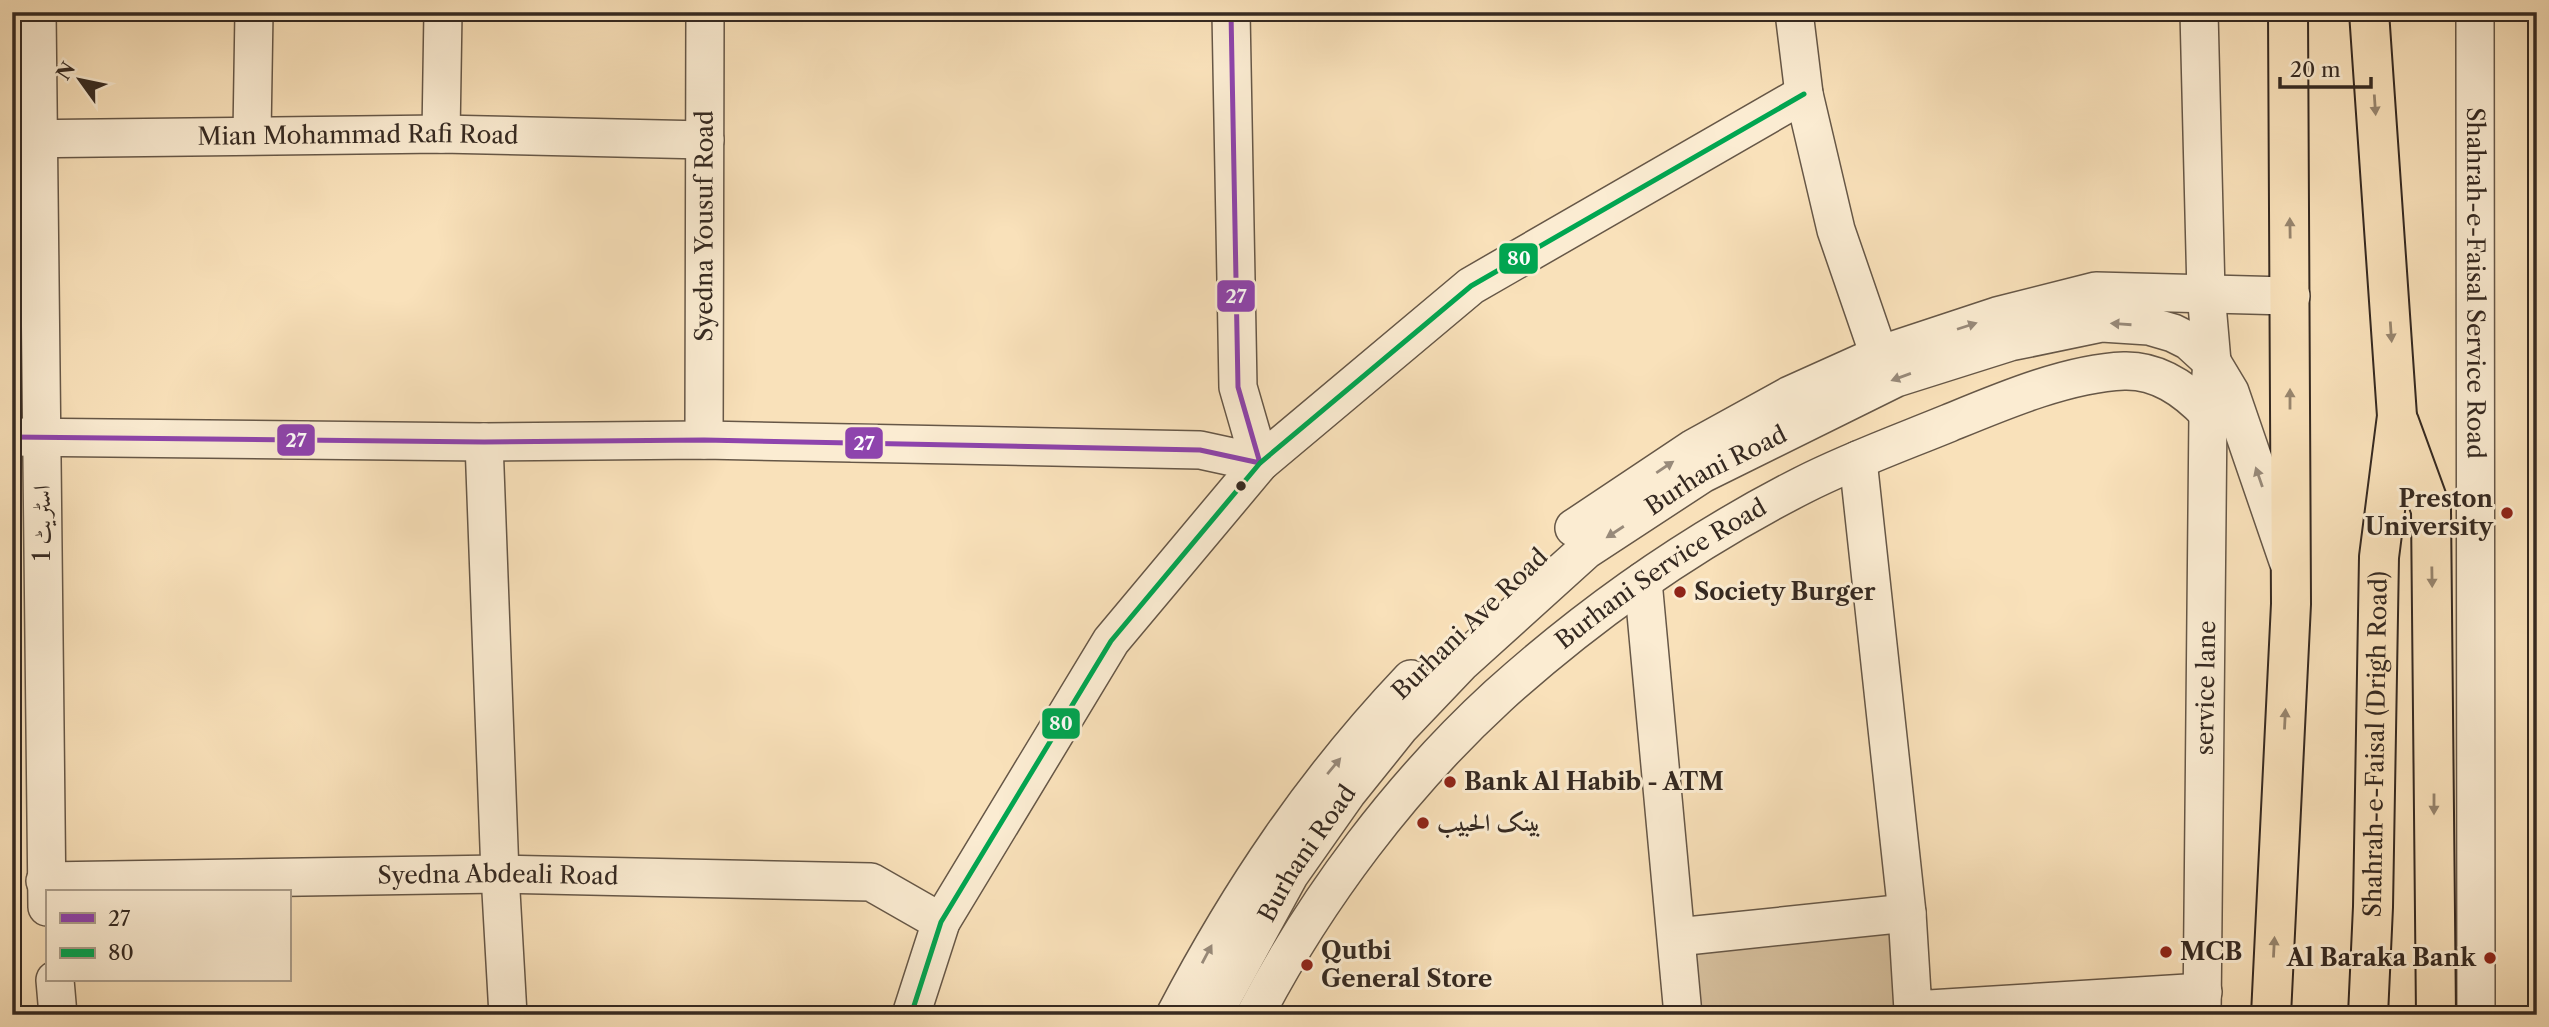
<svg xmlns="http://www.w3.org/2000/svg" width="2549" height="1027" viewBox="0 0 2549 1027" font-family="'Libre Caslon Text',Amiri,serif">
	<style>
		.green { fill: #d8c2a0; stroke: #867660; stroke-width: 2 }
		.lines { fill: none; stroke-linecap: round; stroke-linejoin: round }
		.minor-casing { stroke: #665747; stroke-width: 40 }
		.highway-casing { stroke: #352921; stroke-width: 42 }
		.minor { stroke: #fbecd2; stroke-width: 37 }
		.highway { stroke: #f9e1ba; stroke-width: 38 }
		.bus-1-casing { stroke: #fbecd2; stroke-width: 10 }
		.bus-2-casing { stroke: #fbecd2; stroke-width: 10 }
		.bus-1 { stroke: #8e44ad; stroke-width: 5 }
		.bus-2 { stroke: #00a651; stroke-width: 5 }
		.oneway { fill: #97856e }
		.oneway2 { fill: #988a7a }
		.bus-dot { fill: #352921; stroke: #fbecd2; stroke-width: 2.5 }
		.poi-dot { fill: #8f2418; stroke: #fbecd2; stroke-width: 2.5 }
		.labels { text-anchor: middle; stroke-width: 6; stroke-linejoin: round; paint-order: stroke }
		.street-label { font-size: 24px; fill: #352921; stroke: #fbecd2 }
		.poi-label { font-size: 24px; font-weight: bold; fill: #352921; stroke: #fbecd2; text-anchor: start }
		.line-badge { stroke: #fbecd2; stroke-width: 2.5 }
		.badge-label { font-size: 19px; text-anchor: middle; font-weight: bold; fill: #fff }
	</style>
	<rect width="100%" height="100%" fill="#f9e1ba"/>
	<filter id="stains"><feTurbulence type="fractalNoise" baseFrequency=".00286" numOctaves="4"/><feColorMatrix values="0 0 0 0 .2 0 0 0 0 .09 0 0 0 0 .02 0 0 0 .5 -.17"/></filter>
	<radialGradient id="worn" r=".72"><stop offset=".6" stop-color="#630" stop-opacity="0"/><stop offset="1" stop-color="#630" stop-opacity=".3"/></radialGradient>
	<!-- green -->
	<path class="green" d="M 1898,929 L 1904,1015 L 1697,1015 L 1691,946 Z"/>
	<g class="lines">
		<defs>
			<g id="minor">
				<path d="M 37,12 L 47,907"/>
				<path d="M 1794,12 L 1804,94 L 1836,230 L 1879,355"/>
				<path d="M 2199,12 L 2206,293 L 2212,362 L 2208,413 L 2202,1015"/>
				<path id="s1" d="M 2475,12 L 2476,1015"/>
				<path d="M 252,134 L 254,12"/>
				<path d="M 441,134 L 443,12"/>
				<path id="s2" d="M 12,139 L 441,134 L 705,140"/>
				<path d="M 12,437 L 484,442 L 704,440 L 1200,450 L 1260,463 L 1238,387 L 1231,12"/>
				<path id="s3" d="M 704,440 L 705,12"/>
				<path d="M 484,442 L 500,874 L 508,1015"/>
				<path d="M 1858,460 L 1907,913 L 1913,1010 L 2203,992"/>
				<path d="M 1574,528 L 1694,448 L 1790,395 L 1879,355 L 1997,316 L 2096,291 L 2291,296"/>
				<path d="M 1643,581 L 1683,1015"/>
				<path id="s4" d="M 45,881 L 500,874 L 871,882 L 941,922"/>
				<path d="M 1677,937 L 1907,913"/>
				<path d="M 55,980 L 58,1015"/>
				<path d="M 911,1015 L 941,922 L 1111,641 L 1260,463 L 1471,286 L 1804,94"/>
				<path d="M 1175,1015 C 1240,891 1314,781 1411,679"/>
				<path id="s5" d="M 1213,1015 L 1290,874 L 1347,793 L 1400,727 L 1461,663 L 1586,550 L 1702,474 L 1896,378 L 2010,342 L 2102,323 L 2149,326 L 2173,333 L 2189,341 L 2212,362 L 2230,392 L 2288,561"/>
				<path id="s6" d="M 1255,1015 C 1316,898 1401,785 1498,696 C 1590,613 1693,541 1803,485 C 1850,461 1900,443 1949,423 C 2000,402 2068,373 2124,371 C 2158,370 2185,389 2208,413"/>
			</g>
			<g id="highway">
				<path d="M 2399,422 L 2431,510 L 2436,1015"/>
				<path d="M 2271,1015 L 2291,604 L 2288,12"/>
				<path id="s7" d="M 2368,1015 L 2373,907 L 2379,557 L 2397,416 L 2369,12"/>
			</g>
		</defs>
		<!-- minor casing -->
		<use href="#minor" class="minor-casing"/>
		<!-- highway casing -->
		<use href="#highway" class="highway-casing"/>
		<!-- minor -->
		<use href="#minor" class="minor"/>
		<!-- highway -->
		<use href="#highway" class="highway"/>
		<defs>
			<path id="bus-1" d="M 12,437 L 484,442 L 704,440 L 1200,450 L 1260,463 L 1238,387 L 1231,12"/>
			<path id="bus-2" d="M 911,1015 L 941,922 L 1111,641 L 1260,463 L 1471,286 L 1804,94"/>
		</defs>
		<!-- bus-1 casing -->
		<use href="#bus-1" class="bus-1-casing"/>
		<!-- bus-2 casing -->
		<use href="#bus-2" class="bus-2-casing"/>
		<!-- bus-1 -->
		<use href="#bus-1" class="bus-1"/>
		<!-- bus-2 -->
		<use href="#bus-2" class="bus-2"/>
	</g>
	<!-- one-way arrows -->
	<defs><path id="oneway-solid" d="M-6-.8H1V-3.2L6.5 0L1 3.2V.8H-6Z" transform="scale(1.75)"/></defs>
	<g class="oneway">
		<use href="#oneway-solid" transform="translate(2375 105) rotate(86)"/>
		<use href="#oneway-solid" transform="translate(2290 228) rotate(-91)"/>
		<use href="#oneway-solid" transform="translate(2391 332) rotate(86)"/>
		<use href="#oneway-solid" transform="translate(2290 399) rotate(-90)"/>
		<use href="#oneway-solid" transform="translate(2432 577) rotate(89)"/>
		<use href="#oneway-solid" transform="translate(2285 719) rotate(-87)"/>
		<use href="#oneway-solid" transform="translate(2434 804) rotate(90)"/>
		<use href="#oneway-solid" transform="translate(2274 947) rotate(-87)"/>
	</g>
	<g class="oneway2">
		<use href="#oneway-solid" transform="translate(2121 324) rotate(-176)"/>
		<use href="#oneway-solid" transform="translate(1967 326) rotate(-18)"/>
		<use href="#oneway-solid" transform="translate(1901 377) rotate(160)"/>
		<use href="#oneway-solid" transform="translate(1665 467) rotate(-34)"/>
		<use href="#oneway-solid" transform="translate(2259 477) rotate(-109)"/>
		<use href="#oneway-solid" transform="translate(1615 532) rotate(147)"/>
		<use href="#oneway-solid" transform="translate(1334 766) rotate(-50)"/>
		<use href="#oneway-solid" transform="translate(1207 954) rotate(-62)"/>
	</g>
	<!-- markers -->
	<circle class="bus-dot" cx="1241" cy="486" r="6"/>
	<g class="poi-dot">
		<circle cx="2507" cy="513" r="7"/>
		<circle cx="1680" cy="592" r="7"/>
		<circle cx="1450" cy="782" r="7"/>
		<circle cx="1423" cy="823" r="7"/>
		<circle cx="2166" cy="952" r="7"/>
		<circle cx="2490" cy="958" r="7"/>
		<circle cx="1307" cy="965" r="7"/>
	</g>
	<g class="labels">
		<!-- street labels -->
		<g class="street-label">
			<text dy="8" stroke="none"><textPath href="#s2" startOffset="346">Mian Mohammad Rafi Road</textPath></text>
			<text dy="8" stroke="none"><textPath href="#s3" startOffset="214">Syedna Yousuf Road</textPath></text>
			<text dy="8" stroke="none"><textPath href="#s1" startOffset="271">Shahrah-e-Faisal Service Road</textPath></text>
			<text dy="8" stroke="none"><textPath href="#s5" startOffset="754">Burhani Road</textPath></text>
			<text transform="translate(42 523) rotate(-90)" y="8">اسٹریٹ 1</text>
			<text dy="8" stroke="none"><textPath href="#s6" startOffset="607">Burhani Service Road</textPath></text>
			<text transform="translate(1470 624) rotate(-44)" y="8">Burhani Ave Road</text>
			<text transform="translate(2206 688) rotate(-89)" y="8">service lane</text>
			<text dy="8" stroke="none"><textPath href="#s7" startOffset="271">Shahrah-e-Faisal (Drigh Road)</textPath></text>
			<text dy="8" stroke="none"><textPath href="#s5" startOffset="187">Burhani Road</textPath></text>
			<text dy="8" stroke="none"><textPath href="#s4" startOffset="453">Syedna Abdeali Road</textPath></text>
		</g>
		<!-- poi labels -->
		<g class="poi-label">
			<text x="2493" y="507" text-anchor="end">Preston<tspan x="2493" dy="28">University</tspan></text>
			<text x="1694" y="600">Society Burger</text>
			<text x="1464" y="790">Bank Al Habib - ATM</text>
			<text x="1437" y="831">بينک الحبيب</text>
			<text x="1321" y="959">Qutbi<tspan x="1321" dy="28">General Store</tspan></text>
			<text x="2180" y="960">MCB</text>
			<text x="2476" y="966" text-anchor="end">Al Baraka Bank</text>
		</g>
	</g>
	<g class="line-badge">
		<rect x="1498" y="242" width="41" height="33" rx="7" fill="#00a651"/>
		<rect x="1216" y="279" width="40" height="34" rx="7" fill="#8e44ad"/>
		<rect x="276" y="423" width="40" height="34" rx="7" fill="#8e44ad"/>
		<rect x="844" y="426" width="40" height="34" rx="7" fill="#8e44ad"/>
		<rect x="1041" y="707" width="40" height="33" rx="7" fill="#00a651"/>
	</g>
	<g class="badge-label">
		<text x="1519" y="265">80</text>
		<text x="1236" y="303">27</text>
		<text x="296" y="447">27</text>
		<text x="864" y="450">27</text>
		<text x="1061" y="730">80</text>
	</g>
	<!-- margin -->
	<rect width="2549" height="1027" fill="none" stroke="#f9e1ba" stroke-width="42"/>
	<rect x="14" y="14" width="2521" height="999" fill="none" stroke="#352921" stroke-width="3.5"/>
	<rect x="21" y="21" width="2507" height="985" fill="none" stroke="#352921" stroke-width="2"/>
	<!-- legend -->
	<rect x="46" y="890" width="245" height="91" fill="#fbecd2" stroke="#ac9e8b" stroke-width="2"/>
	<rect x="60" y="913" width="35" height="10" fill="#8e44ad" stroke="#ac9e8b" stroke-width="2"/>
	<text x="108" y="926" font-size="21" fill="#352921">27</text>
	<rect x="60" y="948" width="35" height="10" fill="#00a651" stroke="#ac9e8b" stroke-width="2"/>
	<text x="108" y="960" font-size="21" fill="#352921">80</text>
	<!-- north arrow -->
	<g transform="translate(80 80) rotate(303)" stroke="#fbecd2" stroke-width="5" paint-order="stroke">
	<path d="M0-5L12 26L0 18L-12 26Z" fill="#352921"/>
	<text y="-10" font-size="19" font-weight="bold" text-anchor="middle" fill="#352921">N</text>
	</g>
	<!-- scale -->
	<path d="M2280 77v10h91v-10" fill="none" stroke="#352921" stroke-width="3.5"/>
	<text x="2290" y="77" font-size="21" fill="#352921" stroke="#fbecd2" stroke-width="5" paint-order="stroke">20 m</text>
	<rect width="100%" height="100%" filter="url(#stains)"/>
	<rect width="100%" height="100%" fill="url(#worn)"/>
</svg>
